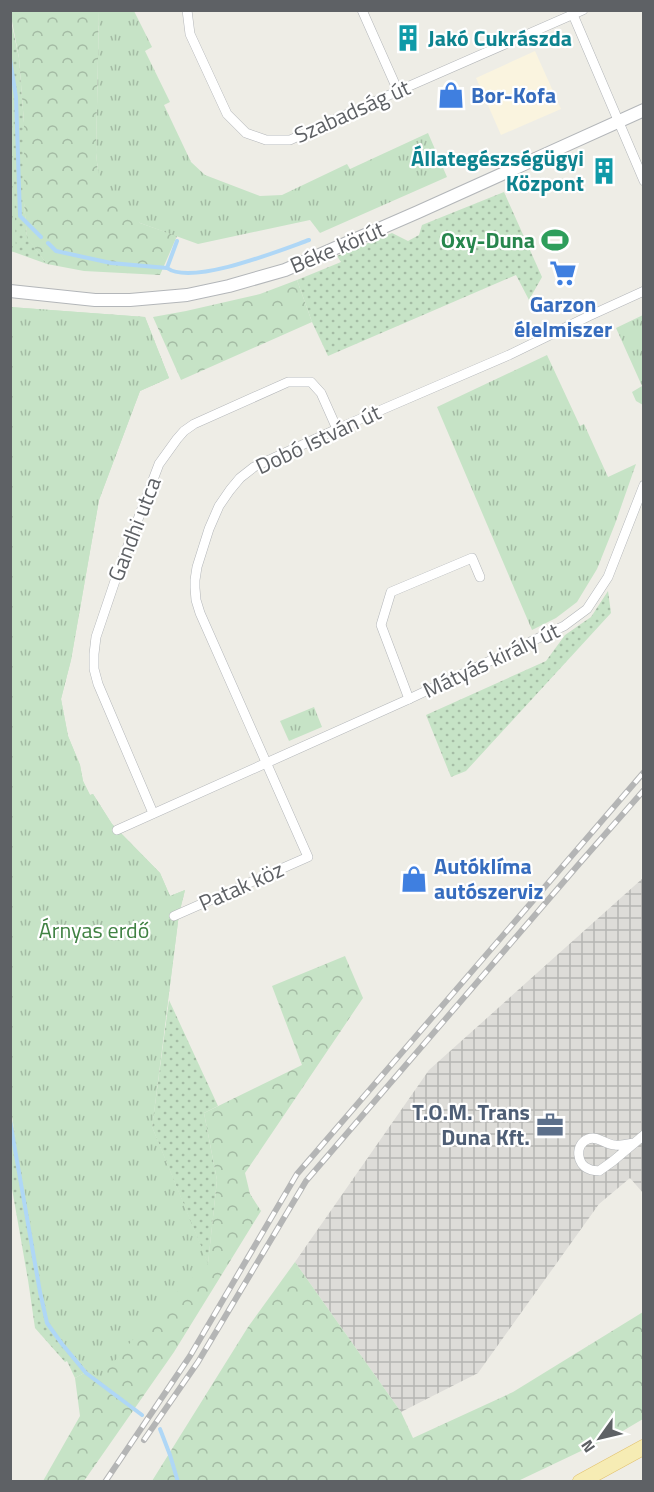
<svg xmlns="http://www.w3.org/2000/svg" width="654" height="1492" viewBox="0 0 654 1492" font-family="'Titillium Web',sans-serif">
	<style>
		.commercial { fill: #faf4df }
		.industrial { fill: url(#industrial-grid) }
		.grass { fill: url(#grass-dots) }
		.forest { fill: url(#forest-crowns) }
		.park { fill: url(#park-tufts) }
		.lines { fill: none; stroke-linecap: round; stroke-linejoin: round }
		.stream { stroke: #afd7f6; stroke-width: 4 }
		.minor-casing { stroke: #b3b6b9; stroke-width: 10 }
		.tertiary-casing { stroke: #b3b6b9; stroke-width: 14 }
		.primary-casing { stroke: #e2c16c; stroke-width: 16 }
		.minor { stroke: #fff; stroke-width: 9 }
		.tertiary { stroke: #fff; stroke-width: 12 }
		.primary { stroke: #f6ecb4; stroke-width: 15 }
		.rail-casing { stroke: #b4b5b5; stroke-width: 6 }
		.rail { stroke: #fff; stroke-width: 4; stroke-dasharray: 11; stroke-linecap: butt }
		.labels { text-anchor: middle; stroke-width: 4.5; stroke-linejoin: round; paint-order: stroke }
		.culture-label { font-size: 22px; font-weight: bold; fill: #0d838f; stroke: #fff; text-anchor: start }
		.shop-label { font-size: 22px; font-weight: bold; fill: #366cbe; stroke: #fff; text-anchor: start }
		.street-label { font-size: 22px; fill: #5e6165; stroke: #fff }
		.leisure-label { font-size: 22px; font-weight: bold; fill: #27864d; stroke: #fff; text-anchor: end }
		.park-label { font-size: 22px; fill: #408243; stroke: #fff }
		.service-label { font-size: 22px; font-weight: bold; fill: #4e5e75; stroke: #fff; text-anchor: end }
	</style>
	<defs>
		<pattern id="industrial-grid" width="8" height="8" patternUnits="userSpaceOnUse" patternTransform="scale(1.5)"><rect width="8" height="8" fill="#dddcd8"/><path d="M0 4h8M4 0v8" fill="none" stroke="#b6b6b3"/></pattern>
		<pattern id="grass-dots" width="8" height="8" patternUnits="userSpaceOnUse" patternTransform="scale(1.5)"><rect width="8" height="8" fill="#c6e3c6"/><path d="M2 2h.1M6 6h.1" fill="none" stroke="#a4bba4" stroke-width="1.8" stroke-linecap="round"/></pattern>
		<pattern id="forest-crowns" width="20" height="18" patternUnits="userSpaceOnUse" patternTransform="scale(1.5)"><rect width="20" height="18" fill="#c6e3c6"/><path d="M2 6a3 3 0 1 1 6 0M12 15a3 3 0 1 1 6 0" fill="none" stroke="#a4bba4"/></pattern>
		<pattern id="park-tufts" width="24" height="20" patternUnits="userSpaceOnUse" patternTransform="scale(1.5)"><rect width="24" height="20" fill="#c6e3c6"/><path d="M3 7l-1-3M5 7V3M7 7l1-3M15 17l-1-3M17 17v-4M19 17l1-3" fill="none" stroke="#a4bba4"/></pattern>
	</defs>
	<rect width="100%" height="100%" fill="#eeede6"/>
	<!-- commercial -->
	<path class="commercial" d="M 535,51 L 561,109 L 501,135 L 476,78 Z"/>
	<!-- industrial -->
	<path class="industrial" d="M 643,878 L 643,1193 L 630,1178 L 599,1204 L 478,1373 L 401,1412 L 295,1262 L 429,1070 Z"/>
	<!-- grass -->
	<g class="grass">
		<path d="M 10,16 L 19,58 L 24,123 L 24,203 L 27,237 L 47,264 L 11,251 Z"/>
		<path d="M 504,192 L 542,277 L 529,300 L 516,275 L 328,356 L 312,322 L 297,280 L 341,262 L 337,256 L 392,233 L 408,241 L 419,235 L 422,225 Z"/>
		<path d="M 608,591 L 611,613 L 466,771 L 451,777 L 426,715 L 546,661 L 565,635 L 591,617 Z"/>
		<path d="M 169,1000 L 218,1106 L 204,1113 L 217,1180 L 208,1264 L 152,1127 Z"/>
		<path d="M 10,1111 L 63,1343 L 88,1371 L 75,1378 L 67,1361 L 65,1362 L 35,1328 L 28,1280 L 11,1183 Z"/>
	</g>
	<!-- forest -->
	<g class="forest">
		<path d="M 10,11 L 99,11 L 96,153 L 98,171 L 140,223 L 177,236 L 160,275 L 84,271 L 47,264 L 27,238 L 24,203 L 24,123 L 19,58 L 11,16 Z"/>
		<path d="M 297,280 L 312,322 L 181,380 L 153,317 L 186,311 L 260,294 Z"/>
		<path d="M 10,307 L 145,317 L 169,378 L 140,391 L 99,500 L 71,660 L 61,699 L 68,736 L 80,765 L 83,781 L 90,795 L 93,794 L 112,824 L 160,873 L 170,896 L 185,890 L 179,914 L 152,1127 L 208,1263 L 217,1180 L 204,1113 L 302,1065 L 272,986 L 345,956 L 363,998 L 245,1173 L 250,1194 L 261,1211 L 174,1352 L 84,1481 L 43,1481 L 80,1416 L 75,1378 L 88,1371 L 63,1343 L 49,1265 L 10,493 Z"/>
		<path d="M 295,1262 L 401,1412 L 413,1438 L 513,1392 L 643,1312 L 643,1419 L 621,1432 L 518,1481 L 152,1481 L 248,1327 Z"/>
	</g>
	<!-- park -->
	<g class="park">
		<path d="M 99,11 L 134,11 L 152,47 L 145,51 L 170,102 L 164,105 L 191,162 L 205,175 L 260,196 L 282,195 L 347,164 L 350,169 L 428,133 L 447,177 L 320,233 L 310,220 L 198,244 L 140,223 L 115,206 L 104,189 L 98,171 L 96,153 Z"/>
		<path d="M 10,78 L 11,79 L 16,252 L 10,251 Z"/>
		<path d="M 10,307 L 145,317 L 169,378 L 140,391 L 99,500 L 71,660 L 61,699 L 68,736 L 80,765 L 83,781 L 90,795 L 93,794 L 112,824 L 160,873 L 170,896 L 185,890 L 179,914 L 152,1127 L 208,1264 L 160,1308 L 100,1378 L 88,1371 L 63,1343 L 49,1322 L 42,1291 L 11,1111 Z"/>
		<path d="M 643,315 L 643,405 L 636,401 L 632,392 L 642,386 L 616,328 Z"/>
		<path d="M 547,355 L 580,426 L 584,424 L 608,477 L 636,464 L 615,524 L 597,569 L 577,602 L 556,618 L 532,630 L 437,407 Z"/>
		<path d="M 314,707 L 322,727 L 289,741 L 280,721 Z"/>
	</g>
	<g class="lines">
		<!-- stream -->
		<g class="stream">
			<path d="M 10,59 L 16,97 L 20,216 L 41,237"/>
			<path d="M 48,243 L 56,251 L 111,263 L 167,268 C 192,286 281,250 309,240"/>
			<path d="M 167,268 L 177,241"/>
			<path d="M 10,1121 L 40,1292 L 47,1323 L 62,1344 L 86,1373 L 142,1415"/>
			<path d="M 160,1429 L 170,1455 L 178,1482"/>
		</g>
		<defs>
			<g id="minor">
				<path d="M 187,10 L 190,34 L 227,114 L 246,133 L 266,140 L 290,140 L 398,91 L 583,10"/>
				<path d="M 362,10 L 398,91"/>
				<path d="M 571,10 L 644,181"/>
				<path d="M 409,699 L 381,625 L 391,592 L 472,558 L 480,577"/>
				<path d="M 153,813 L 98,684 L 94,669 L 94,654 L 96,637 L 118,572 L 159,464 L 177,439 L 184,431 L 194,424 L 288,382 L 311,382 L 321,393 L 337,429"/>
				<path d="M 117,830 L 409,699 L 564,626 L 587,609 L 608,577 L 644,485"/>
				<path d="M 174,916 L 308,857 L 200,613 L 196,600 L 195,588 L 195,580 L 197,567 L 209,529 L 219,506 L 230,490 L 240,478 L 254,467 L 337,429 L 509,355 L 589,316 L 644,291"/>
				<path d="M 634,1143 C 628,1144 621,1146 615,1145 C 605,1145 598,1135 588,1139 C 574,1145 577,1165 589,1169 C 592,1171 595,1170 599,1171 L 613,1161 L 644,1135"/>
			</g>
			<path id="tertiary" d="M 10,291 L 95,300 L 130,300 L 187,295 L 229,286 L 285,270 L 418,212 L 644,110"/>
			<path id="primary" d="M 580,1482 L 644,1447"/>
		</defs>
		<!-- minor casing -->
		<use href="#minor" class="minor-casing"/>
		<!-- tertiary casing -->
		<use href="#tertiary" class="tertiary-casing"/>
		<!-- primary casing -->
		<use href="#primary" class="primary-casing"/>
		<!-- minor -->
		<use href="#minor" class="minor"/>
		<!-- tertiary -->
		<use href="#tertiary" class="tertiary"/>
		<!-- primary -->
		<use href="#primary" class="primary"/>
		<defs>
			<g id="rail">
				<path d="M 144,1440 L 198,1362 L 306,1181 L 579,864 L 644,790"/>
				<path d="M 105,1482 L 190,1356 L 297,1174 L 644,772"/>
			</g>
		</defs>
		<!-- rail casing -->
		<use href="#rail" class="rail-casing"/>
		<!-- rail -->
		<use href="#rail" class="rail"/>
	</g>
	<!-- icons -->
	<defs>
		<symbol id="building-bare" viewBox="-9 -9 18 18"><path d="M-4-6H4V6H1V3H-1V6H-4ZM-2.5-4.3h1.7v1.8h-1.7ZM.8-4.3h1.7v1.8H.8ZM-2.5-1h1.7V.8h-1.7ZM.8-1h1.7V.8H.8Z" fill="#0f9aa8" stroke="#fff" stroke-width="2.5" paint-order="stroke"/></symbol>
		<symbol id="shop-bare" viewBox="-9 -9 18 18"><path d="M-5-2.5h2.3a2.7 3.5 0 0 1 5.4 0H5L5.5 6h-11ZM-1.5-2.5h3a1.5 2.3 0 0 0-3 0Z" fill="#3f7fe0" stroke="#fff" stroke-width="2.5" paint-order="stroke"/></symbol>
		<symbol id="stadium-bare" viewBox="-9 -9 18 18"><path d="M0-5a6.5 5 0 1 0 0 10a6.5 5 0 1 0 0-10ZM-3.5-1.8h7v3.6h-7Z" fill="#2e9e5b" stroke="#fff" stroke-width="2.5" paint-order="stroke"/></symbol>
		<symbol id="supermarket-bare" viewBox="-9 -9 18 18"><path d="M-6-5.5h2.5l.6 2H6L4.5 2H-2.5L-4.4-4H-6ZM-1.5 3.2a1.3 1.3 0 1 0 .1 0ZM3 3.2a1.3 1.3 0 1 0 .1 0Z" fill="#3f7fe0" stroke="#fff" stroke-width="2.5" paint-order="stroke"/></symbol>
		<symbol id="office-bare" viewBox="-9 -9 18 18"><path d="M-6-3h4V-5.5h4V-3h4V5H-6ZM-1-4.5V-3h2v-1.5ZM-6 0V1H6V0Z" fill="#5c6f8a" stroke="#fff" stroke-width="2.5" paint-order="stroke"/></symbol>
	</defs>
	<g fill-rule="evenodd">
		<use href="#building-bare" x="389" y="19" width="38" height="38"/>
		<use href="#shop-bare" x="432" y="76" width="38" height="38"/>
		<use href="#building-bare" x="585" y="152" width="38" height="38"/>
		<use href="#stadium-bare" x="536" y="221" width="38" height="38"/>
		<use href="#supermarket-bare" x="544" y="254" width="38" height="38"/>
		<use href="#shop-bare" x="395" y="860" width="38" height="38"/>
		<use href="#office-bare" x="531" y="1106" width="38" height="38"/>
	</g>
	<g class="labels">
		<!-- culture labels -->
		<g class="culture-label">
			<text x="428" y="46">Jakó Cukrászda</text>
			<text x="584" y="166" text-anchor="end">Állategészségügyi<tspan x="584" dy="25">Központ</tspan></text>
		</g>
		<!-- shop labels -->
		<g class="shop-label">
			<text x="471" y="103">Bor-Kofa</text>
			<text x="563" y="312" text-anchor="middle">Garzon<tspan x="563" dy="25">élelmiszer</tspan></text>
			<text x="434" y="874">Autóklíma<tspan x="434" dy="25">autószerviz</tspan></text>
		</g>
		<!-- street labels -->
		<g class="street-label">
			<text transform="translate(352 111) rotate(-24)" y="8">Szabadság út</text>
			<text transform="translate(337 247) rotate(-23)" y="8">Béke körút</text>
			<text transform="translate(318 439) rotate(-25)" y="8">Dobó István út</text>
			<text transform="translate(134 529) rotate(-69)" y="8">Gandhi utca</text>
			<text transform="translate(491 660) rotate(-25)" y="8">Mátyás király út</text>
			<text transform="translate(241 886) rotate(-24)" y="8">Patak köz</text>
		</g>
		<!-- leisure labels -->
		<g class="leisure-label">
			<text x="535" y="248">Oxy-Duna</text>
		</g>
		<!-- park labels -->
		<g class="park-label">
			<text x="94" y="938">Árnyas erdő</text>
		</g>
		<!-- service labels -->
		<g class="service-label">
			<text x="530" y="1120">T.O.M. Trans<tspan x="530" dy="25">Duna Kft.</tspan></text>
		</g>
	</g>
	<!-- border -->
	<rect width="654" height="1492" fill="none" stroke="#5e6165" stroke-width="24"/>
	<!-- north arrow -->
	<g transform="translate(600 1438) rotate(236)" stroke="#ffffff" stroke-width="4.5" paint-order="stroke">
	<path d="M0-4.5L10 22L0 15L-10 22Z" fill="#5e6165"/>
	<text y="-9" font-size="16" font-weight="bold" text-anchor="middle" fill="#5e6165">N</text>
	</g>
</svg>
